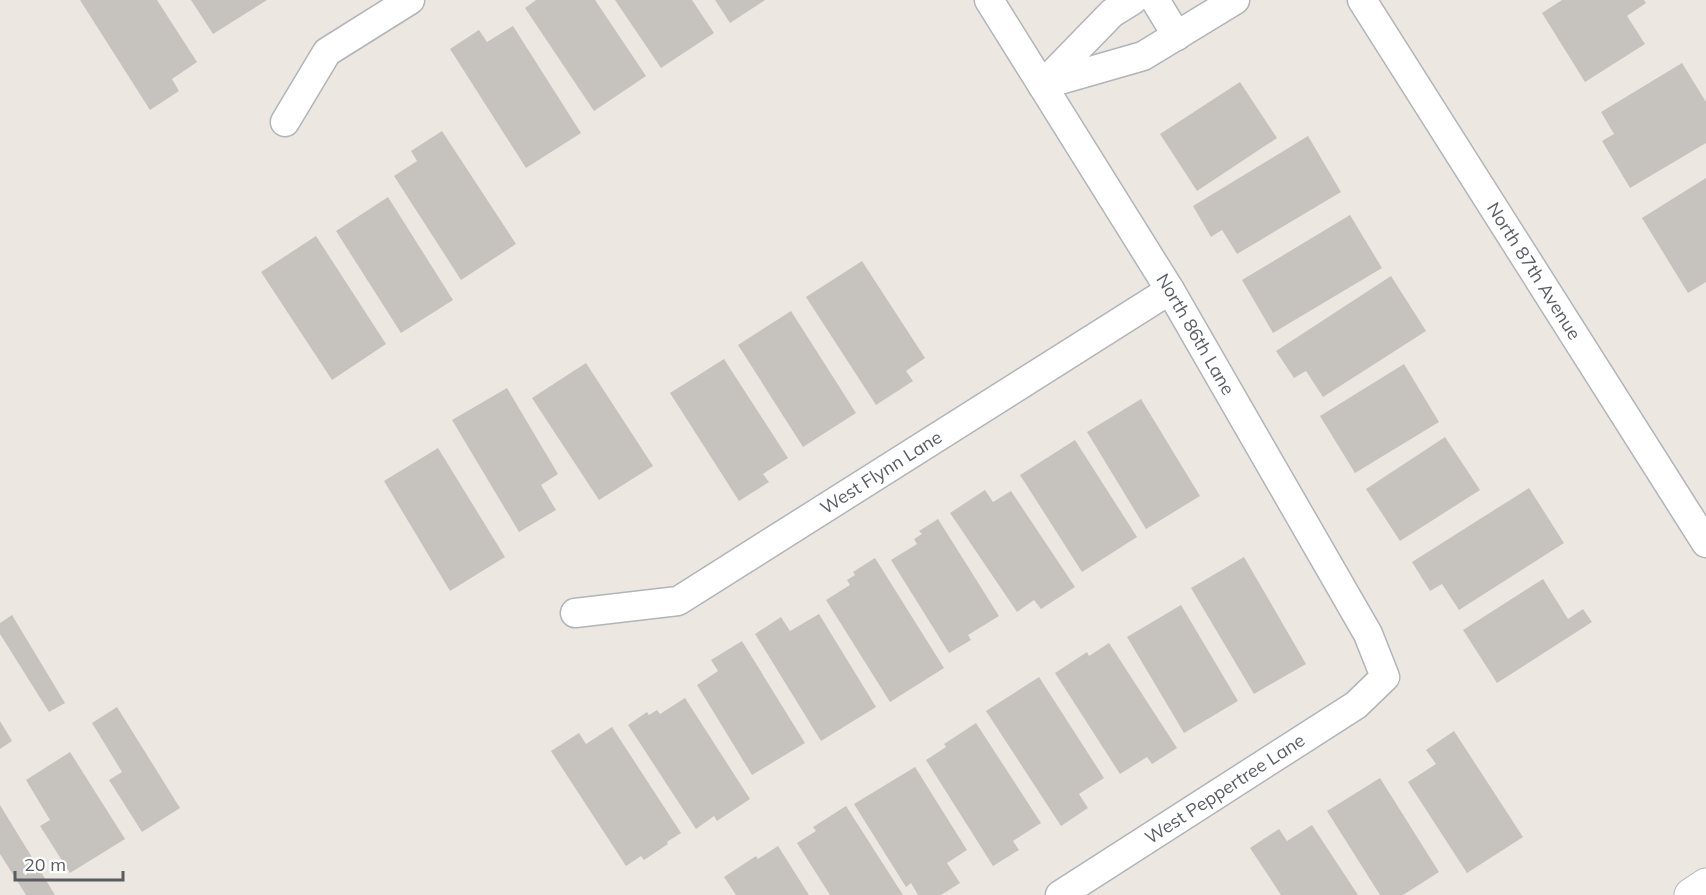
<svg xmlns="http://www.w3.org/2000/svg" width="1706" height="895" viewBox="0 0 1706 895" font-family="Mulish,sans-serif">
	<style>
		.building { fill: #c6c3be }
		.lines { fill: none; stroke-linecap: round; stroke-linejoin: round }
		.street-casing { stroke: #b1b4b8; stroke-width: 31 }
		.secondary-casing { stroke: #b2b6bb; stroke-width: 35 }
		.street { stroke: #fff; stroke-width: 28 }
		.secondary { stroke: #fff; stroke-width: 33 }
		.labels { text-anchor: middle; stroke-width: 6; stroke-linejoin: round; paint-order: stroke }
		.street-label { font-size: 18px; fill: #595d61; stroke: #fff }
	</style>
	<rect width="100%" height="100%" fill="#ece8e1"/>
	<!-- building -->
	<g class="building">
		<path d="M 80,0 L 157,0 L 197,62 L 172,79 L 179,91 L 150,110 Z"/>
		<path d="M 191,0 L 267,0 L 213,34 Z"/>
		<path d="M 536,0 L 595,0 L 646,76 L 594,111 L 525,8 Z"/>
		<path d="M 615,0 L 692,0 L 714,33 L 661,68 Z"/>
		<path d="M 715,0 L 765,0 L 730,23 Z"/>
		<path d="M 1562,0 L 1644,0 L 1646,3 L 1627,16 L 1645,44 L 1585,82 L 1542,13 Z"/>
		<path d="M 513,26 L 581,133 L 526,168 L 450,49 L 479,30 L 487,42 Z"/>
		<path d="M 1682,63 L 1706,102 L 1706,143 L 1630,188 L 1602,141 L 1614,134 L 1601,112 Z"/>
		<path d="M 1240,82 L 1277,138 L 1197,191 L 1160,134 Z"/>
		<path d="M 442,131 L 516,244 L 461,280 L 394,176 L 417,161 L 411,151 Z"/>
		<path d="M 1308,136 L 1341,192 L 1237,254 L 1222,230 L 1211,237 L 1193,206 Z"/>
		<path d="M 1706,178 L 1706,282 L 1688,293 L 1642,218 Z"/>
		<path d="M 388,197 L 453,300 L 401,333 L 336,231 Z"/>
		<path d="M 1350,215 L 1382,268 L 1273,333 L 1242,280 Z"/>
		<path d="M 316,236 L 386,344 L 332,380 L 261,272 Z"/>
		<path d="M 862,261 L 925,358 L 906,371 L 913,381 L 876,405 L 806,297 Z"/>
		<path d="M 1391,276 L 1426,331 L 1323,397 L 1306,371 L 1294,378 L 1276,351 Z"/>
		<path d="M 791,311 L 856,413 L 803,447 L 738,345 Z"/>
		<path d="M 724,359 L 788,458 L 763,474 L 769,482 L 739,501 L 670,393 Z"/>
		<path d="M 586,363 L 653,466 L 599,500 L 532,398 Z"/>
		<path d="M 1404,364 L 1439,422 L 1355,473 L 1320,416 Z"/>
		<path d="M 507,388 L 558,474 L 541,485 L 556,510 L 519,532 L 452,420 Z"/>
		<path d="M 1141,399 L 1200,496 L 1146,529 L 1087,432 Z"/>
		<path d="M 1445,437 L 1480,490 L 1400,541 L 1366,489 Z"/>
		<path d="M 1075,440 L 1137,537 L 1082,572 L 1020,475 Z"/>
		<path d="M 438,448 L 505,557 L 450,591 L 384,481 Z"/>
		<path d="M 1529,488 L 1564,543 L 1459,610 L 1442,584 L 1430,591 L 1412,562 Z"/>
		<path d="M 985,490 L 993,502 L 1011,491 L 1075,587 L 1041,609 L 1034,600 L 1017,612 L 950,513 Z"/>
		<path d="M 938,519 L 999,616 L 968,635 L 971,640 L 949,653 L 891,560 L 917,544 L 914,539 L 922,534 L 919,531 Z"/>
		<path d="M 1244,557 L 1306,664 L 1254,694 L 1191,588 Z"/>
		<path d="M 875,558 L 944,668 L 890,702 L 826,600 L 850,585 L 847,580 L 855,575 L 853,572 Z"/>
		<path d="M 1543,579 L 1568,619 L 1583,609 L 1592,622 L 1497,683 L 1463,630 Z"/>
		<path d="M 1181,605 L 1238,701 L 1184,733 L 1127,637 Z"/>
		<path d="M 819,614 L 876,707 L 821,741 L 755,634 L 781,617 L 790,631 Z"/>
		<path d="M 12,615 L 65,703 L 49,712 L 0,634 L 0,623 Z"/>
		<path d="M 742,641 L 805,743 L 752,775 L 697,685 L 718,671 L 711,660 Z"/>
		<path d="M 1109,643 L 1177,748 L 1152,764 L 1147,757 L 1120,774 L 1055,673 L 1087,652 L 1089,656 Z"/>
		<path d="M 1039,677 L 1104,778 L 1079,794 L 1088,808 L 1061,826 L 986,711 Z"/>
		<path d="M 685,698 L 750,799 L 717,821 L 714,816 L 696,829 L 628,725 L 647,712 L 649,715 L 657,710 L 660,714 Z"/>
		<path d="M 117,707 L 180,808 L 142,832 L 109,780 L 122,772 L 92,723 Z"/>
		<path d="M 0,721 L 12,741 L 0,749 Z"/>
		<path d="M 976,723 L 1041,823 L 1013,841 L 1019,850 L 993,866 L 926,760 L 946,747 L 944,744 Z"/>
		<path d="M 612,727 L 681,833 L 667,842 L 668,844 L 644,860 L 641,856 L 626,866 L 551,751 L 579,733 L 586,744 Z"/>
		<path d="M 1454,731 L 1523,837 L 1467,873 L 1408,782 L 1436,764 L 1426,750 Z"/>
		<path d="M 70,752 L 125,839 L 70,873 L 40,826 L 50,820 L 26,780 Z"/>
		<path d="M 915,767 L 967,850 L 947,863 L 960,883 L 941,895 L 918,895 L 911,883 L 906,887 L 854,804 Z"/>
		<path d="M 1380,778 L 1439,872 L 1403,895 L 1380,895 L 1327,811 Z"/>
		<path d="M 0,805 L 55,895 L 26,895 L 0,854 Z"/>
		<path d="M 846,806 L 903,895 L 830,895 L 797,843 L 816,831 L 813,827 Z"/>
		<path d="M 1312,825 L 1358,895 L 1281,895 L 1250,848 L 1279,829 L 1287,841 Z"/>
		<path d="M 778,846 L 809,895 L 736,895 L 724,877 L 756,856 L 758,859 Z"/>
	</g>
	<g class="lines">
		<defs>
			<g id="street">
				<path id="s1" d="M 989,0 L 1170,290 L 1368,634 L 1385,677 L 1356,705 L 1060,895"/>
				<path d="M 1155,0 L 1177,36"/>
				<path id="s2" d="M 1362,0 L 1706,543"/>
				<path d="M 1043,84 L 1112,13 L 1133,0"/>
				<path d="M 1042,85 L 1143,56 L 1235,0"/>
				<path d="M 285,122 L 327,52 L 410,0"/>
				<path id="s3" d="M 575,613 L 678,601 L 1170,290"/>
			</g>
			<path id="secondary" d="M 1691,895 L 1706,885"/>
		</defs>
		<!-- street casing -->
		<use href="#street" class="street-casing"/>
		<!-- secondary casing -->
		<use href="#secondary" class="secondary-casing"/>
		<!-- street -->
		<use href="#street" class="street"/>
		<!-- secondary -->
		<use href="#secondary" class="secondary"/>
	</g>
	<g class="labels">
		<!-- street labels -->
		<g class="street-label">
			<text dy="6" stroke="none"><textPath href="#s2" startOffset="321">North 87th Avenue</textPath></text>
			<text dy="6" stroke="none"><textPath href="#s1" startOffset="393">North 86th Lane</textPath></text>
			<text dy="6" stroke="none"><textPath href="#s3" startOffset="344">West Flynn Lane</textPath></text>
			<text transform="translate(1225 789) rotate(-33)" y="6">West Peppertree Lane</text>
		</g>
	</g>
	<!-- scale -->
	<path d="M15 871v9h108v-9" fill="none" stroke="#595d61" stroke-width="3"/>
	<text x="24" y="871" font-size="18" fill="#595d61" stroke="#ffffff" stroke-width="4.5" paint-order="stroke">20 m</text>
</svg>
